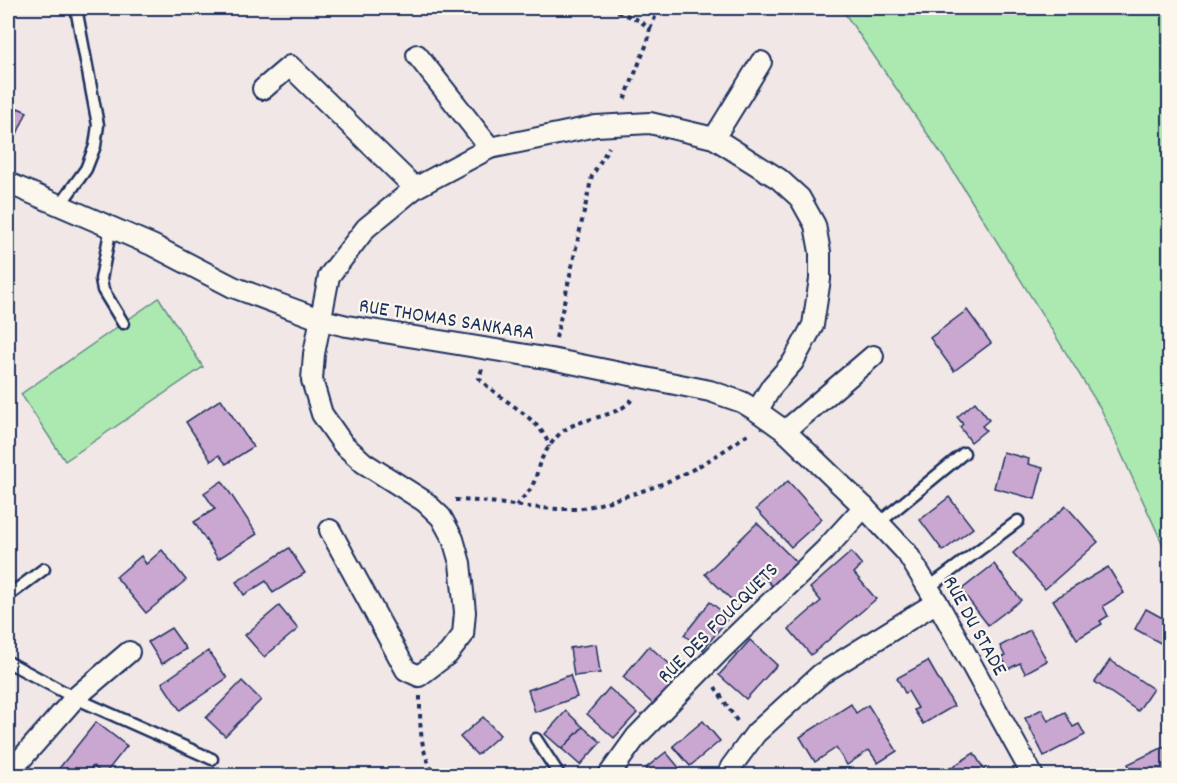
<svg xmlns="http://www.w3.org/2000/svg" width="1177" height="783" viewBox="0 0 1177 783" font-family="Dekko,sans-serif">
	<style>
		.green { fill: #ace9b0; stroke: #648c87; stroke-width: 1.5 }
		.building { fill: #caa7d1; stroke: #1b2f5e; stroke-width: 1.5 }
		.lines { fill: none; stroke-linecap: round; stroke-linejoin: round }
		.lane-casing { stroke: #1b2f5e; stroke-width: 15 }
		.street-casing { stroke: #1b2f5e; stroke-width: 24 }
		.path { stroke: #1b2f5e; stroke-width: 4; stroke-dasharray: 4.5 4.5; stroke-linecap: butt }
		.lane { stroke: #fbf7ec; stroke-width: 10 }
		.street { stroke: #fbf7ec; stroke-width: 20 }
		.labels { text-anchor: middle; stroke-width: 4.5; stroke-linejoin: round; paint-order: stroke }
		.street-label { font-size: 21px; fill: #1b2f5e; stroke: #fbf7ec }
	</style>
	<rect width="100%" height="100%" fill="#f1e7e7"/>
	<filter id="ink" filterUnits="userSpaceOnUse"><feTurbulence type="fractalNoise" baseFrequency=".0167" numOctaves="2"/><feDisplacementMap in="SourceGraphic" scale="12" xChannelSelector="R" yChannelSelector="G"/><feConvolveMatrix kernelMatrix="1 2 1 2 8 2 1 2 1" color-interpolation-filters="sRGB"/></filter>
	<g filter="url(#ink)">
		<!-- green -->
		<g class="green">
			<path d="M 841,8 L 1169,8 L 1169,558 L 1101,409 L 953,171 Z"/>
			<path d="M 159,298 L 203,367 L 65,461 L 21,394 Z"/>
		</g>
		<!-- building -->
		<g class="building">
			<path d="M 18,108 L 27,112 L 17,134 L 8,129 Z"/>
			<path d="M 967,310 L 991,343 L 954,371 L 930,338 Z"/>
			<path d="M 221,399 L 253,447 L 226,464 L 219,455 L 211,461 L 186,422 Z"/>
			<path d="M 975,402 L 989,420 L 982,426 L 986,430 L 971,442 L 960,427 L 963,424 L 957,417 Z"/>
			<path d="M 1003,452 L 1029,459 L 1028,464 L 1043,468 L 1035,499 L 994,488 Z"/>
			<path d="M 222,481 L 257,534 L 218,559 L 194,522 L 215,509 L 204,493 Z"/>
			<path d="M 788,481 L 822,519 L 791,547 L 756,509 Z"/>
			<path d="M 949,497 L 973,528 L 943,551 L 920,520 Z"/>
			<path d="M 1066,506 L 1098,542 L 1045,589 L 1013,553 Z"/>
			<path d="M 757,523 L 799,565 L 775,589 L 766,579 L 738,606 L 705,574 Z"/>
			<path d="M 289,548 L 305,573 L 273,593 L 266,581 L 244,595 L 236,582 Z"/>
			<path d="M 162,550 L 186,580 L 146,613 L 116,577 L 141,556 L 146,564 Z"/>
			<path d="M 851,552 L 862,565 L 854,573 L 876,599 L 811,655 L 789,629 L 821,601 L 810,588 Z"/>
			<path d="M 994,564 L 1021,600 L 988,625 L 961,590 Z"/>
			<path d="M 1108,567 L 1124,593 L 1103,606 L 1108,616 L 1100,621 L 1102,624 L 1077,639 L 1053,600 Z"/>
			<path d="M 710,602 L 729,617 L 703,650 L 684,635 Z"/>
			<path d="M 279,606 L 298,629 L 264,657 L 245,635 Z"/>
			<path d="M 1146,609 L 1170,622 L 1170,636 L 1164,645 L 1135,629 Z"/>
			<path d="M 171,628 L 186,649 L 162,664 L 148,642 Z"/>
			<path d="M 1030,630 L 1047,661 L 1025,673 L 1020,663 L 1008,669 L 1002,657 L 1005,656 L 1000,646 Z"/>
			<path d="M 750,640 L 777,665 L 746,699 L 719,675 Z"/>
			<path d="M 596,644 L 600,673 L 574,676 L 570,648 Z"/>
			<path d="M 649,646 L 681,674 L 654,705 L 623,677 Z"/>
			<path d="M 208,651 L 227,678 L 180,710 L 162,683 Z"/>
			<path d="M 1110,660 L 1153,689 L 1138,711 L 1095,682 Z"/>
			<path d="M 928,661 L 954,706 L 923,724 L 914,710 L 918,708 L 908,691 L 905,693 L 897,678 Z"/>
			<path d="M 570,675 L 577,697 L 535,712 L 528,690 Z"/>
			<path d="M 242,681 L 261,700 L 225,736 L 206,718 Z"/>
			<path d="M 609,688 L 637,713 L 614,738 L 587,714 Z"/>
			<path d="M 851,704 L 856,713 L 868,705 L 897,751 L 878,763 L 869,750 L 847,765 L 836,748 L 815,762 L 800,737 Z"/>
			<path d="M 1042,709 L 1048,721 L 1065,712 L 1073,727 L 1079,724 L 1085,735 L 1044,756 L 1025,718 Z"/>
			<path d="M 566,711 L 583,727 L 562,749 L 545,734 Z"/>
			<path d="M 483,717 L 500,735 L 477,755 L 460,737 Z"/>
			<path d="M 703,721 L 720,741 L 690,766 L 673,746 Z"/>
			<path d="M 96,722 L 127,746 L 104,775 L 93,766 L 88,772 L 92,776 L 53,776 Z"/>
			<path d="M 583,727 L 601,742 L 580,765 L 562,749 Z"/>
			<path d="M 1170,744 L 1170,776 L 1133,776 L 1128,764 Z"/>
			<path d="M 666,752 L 686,776 L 652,776 L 646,768 Z"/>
			<path d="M 974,753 L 988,776 L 938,776 Z"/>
		</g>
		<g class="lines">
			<defs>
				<g id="lane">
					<path d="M 60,205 L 86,169 L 95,146 L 98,125 L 76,8"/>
					<path d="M 111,227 L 101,279 L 103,290 L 123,323"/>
					<path d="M 879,523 L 964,453"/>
					<path d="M 928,588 L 1018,521"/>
					<path d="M 8,596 L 44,569"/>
					<path d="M 8,662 L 75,698 L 212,759"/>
					<path d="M 536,739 L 560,776"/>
				</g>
				<g id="street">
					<path d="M 417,55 L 490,148"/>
					<path d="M 263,89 L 290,66 L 415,188"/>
					<path d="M 714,138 L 761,62"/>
					<path d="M 8,183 L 152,245 L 233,287 L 322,320 L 347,326 L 551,359 L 710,391 L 742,402 L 757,411 L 785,431 L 864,507 L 907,553 L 937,602 L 1033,776"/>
					<path d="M 785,431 L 873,356"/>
					<path d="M 330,530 L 406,670 L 419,676 L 448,654 L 463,635 L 465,612 L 460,563 L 453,539 L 441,517 L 424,501 L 364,463 L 343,444 L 322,414 L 312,380 L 314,354 L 329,276 L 366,228 L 415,188 L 490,148 L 596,126 L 650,123 L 714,138 L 779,179 L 800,198 L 815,225 L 820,252 L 820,279 L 813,325 L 793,362 L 772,386 L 757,411"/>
					<path d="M 8,774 L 75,698 L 129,652"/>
					<path d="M 608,776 L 636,737 L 722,649 L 824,551 L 864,507"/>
					<path d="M 728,776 L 731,767 L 756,733 L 821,674 L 937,602"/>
				</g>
			</defs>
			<!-- lane casing -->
			<use href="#lane" class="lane-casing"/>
			<!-- street casing -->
			<use href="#street" class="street-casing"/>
			<!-- path -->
			<g class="path">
				<path d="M 609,8 L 640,21 L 650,29 L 648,41 L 623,103"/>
				<path d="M 650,29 L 659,8"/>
				<path d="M 556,338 L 592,176 L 609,147"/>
				<path d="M 482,369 L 479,378 C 497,399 544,419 549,447"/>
				<path d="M 455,500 C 493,500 531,510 569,509 C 586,509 603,503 619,498 C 673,483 704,466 749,433"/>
				<path d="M 516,506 C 521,499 530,492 533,484 C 537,477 537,469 540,462 C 546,450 555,436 566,429 C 584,417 624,416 633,397"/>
				<path d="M 715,687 L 737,721"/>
				<path d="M 420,696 C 420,723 419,753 436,776"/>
			</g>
			<!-- lane -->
			<use href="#lane" class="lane"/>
			<!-- street -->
			<use href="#street" class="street"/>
		</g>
	</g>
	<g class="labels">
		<!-- street labels -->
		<g class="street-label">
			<text transform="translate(447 318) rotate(9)" y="7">RUE THOMAS SANKARA</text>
			<text transform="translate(717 622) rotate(-45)" y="7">RUE DES FOUCQUETS</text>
			<text transform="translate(976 625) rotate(61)" y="7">RUE DU STADE</text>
		</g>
	</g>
	<!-- margin -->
	<rect width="1177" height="783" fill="none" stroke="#fbf7ec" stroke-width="30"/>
	<rect x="15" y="15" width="1147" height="753" fill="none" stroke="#1b2f5e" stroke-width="2" filter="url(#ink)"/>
</svg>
